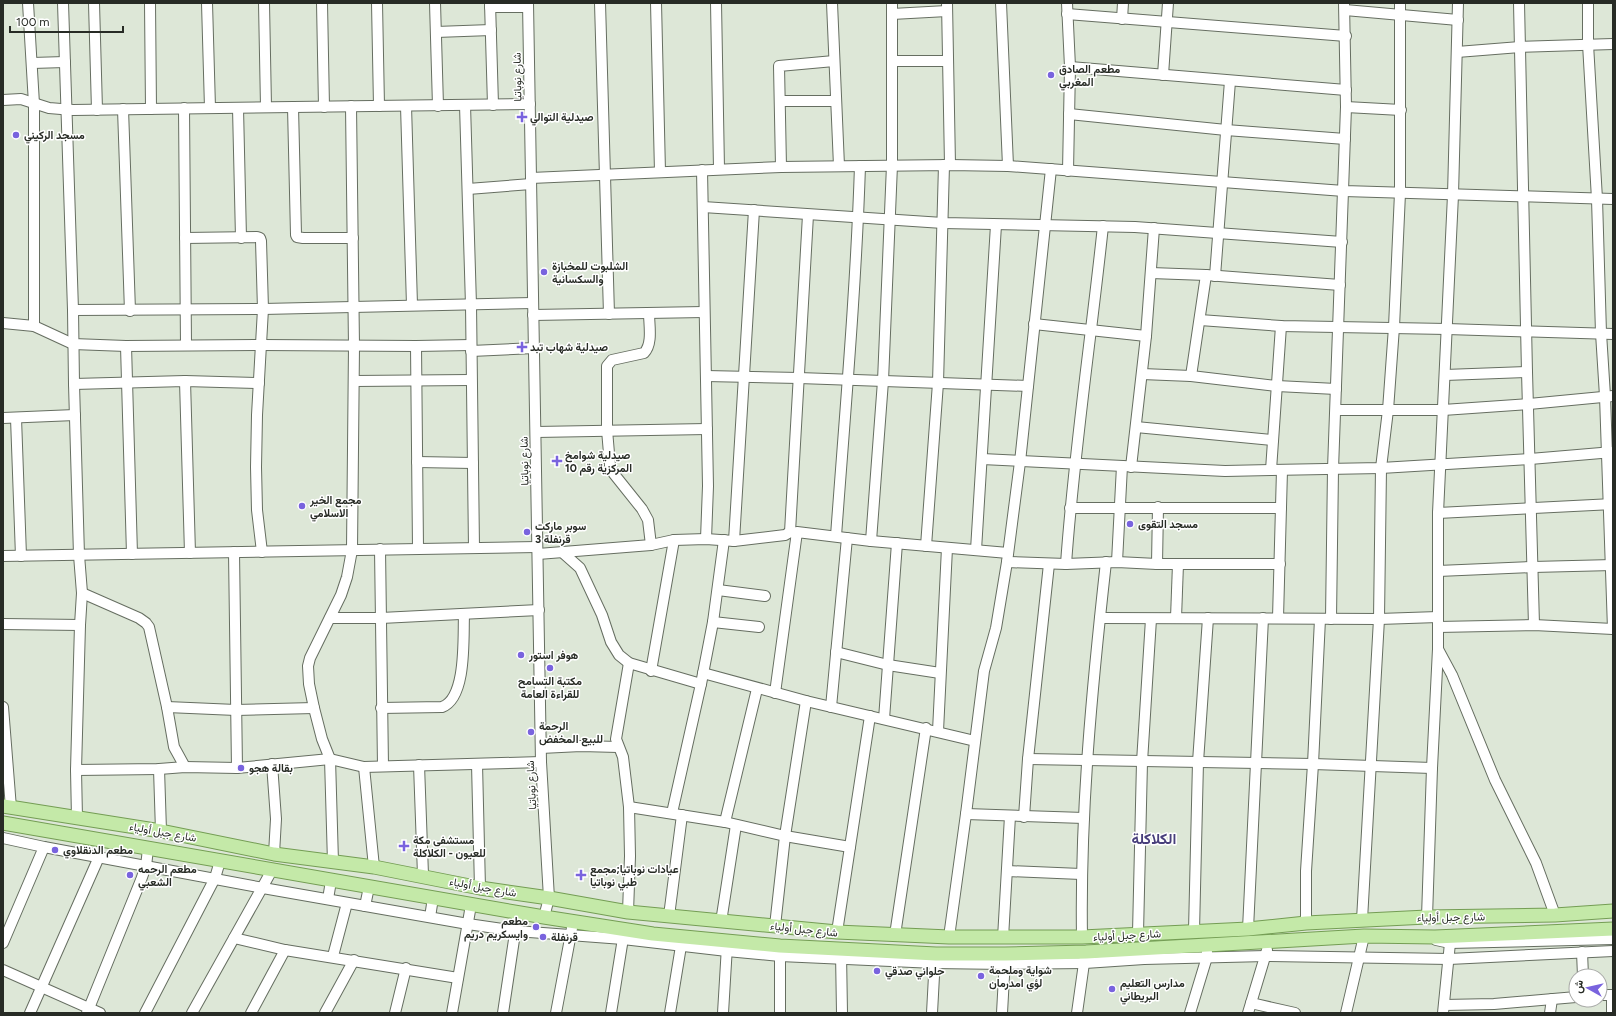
<svg xmlns="http://www.w3.org/2000/svg" width="1616" height="1016" viewBox="0 0 1616 1016" font-family="Figtree,Vazirmatn,sans-serif">
	<style>
		.lines { fill: none; stroke-linecap: round; stroke-linejoin: round }
		.minor-casing { stroke: #666e61; stroke-width: 12 }
		.major-casing { stroke: #749d54; stroke-width: 15 }
		.minor { stroke: #fff; stroke-width: 10 }
		.major { stroke: #c4e9a8; stroke-width: 13 }
		.poi-dot { fill: #7963de; stroke: #fff; stroke-width: 1.5 }
		.labels { text-anchor: middle; stroke-width: 3; stroke-linejoin: round; paint-order: stroke }
		.poi-label { font-size: 11px; font-weight: bold; fill: #272b25; stroke: #fff; text-anchor: start }
		.street-label { font-size: 11px; fill: #272b25; stroke: #fff }
		.district-label { font-size: 15px; font-weight: bold; fill: #473e7b; stroke: #fff }
	</style>
	<rect width="100%" height="100%" fill="#dde7d7"/>
	<g class="lines">
		<defs>
			<g id="minor">
				<path d="M 28,3 L 34,104 L 34,326"/>
				<path d="M 63,3 L 73,310 L 74,384 L 79,555 L 82,593 L 80,625 L 76,770 L 77,818"/>
				<path d="M 94,3 L 97,110"/>
				<path d="M 150,3 L 151,109"/>
				<path d="M 207,3 L 210,108"/>
				<path d="M 264,3 L 266,107"/>
				<path d="M 322,3 L 324,107"/>
				<path d="M 377,3 L 379,106"/>
				<path d="M 435,3 L 438,106"/>
				<path d="M 490,3 L 493,105"/>
				<path d="M 528,3 L 541,762 L 549,898 L 544,917"/>
				<path d="M 600,3 L 609,314"/>
				<path d="M 656,3 L 660,172"/>
				<path d="M 716,3 L 719,169"/>
				<path d="M 832,3 L 839,166"/>
				<path d="M 947,3 L 950,165"/>
				<path d="M 1001,3 L 1008,166"/>
				<path d="M 1067,3 L 1070,67 L 1068,171"/>
				<path d="M 1519,3 L 1527,372 L 1534,625"/>
				<path d="M 1588,3 L 1588,44 L 1597,199 L 1601,333 L 1605,396 L 1613,629"/>
				<path d="M 490,7 L 528,7"/>
				<path d="M 1345,10 L 1458,20"/>
				<path d="M 892,14 L 947,11"/>
				<path d="M 1067,14 L 1346,36"/>
				<path d="M 1122,19 L 1123,3"/>
				<path d="M 436,32 L 491,30"/>
				<path d="M 1457,52 L 1520,47 L 1613,44"/>
				<path d="M 892,61 L 948,61"/>
				<path d="M 32,63 L 65,62"/>
				<path d="M 1070,67 L 1346,90"/>
				<path d="M 1163,75 L 1168,3"/>
				<path d="M 3,100 L 21,99 L 49,108 L 73,110 L 530,104"/>
				<path d="M 780,101 L 836,101"/>
				<path d="M 465,105 L 471,305 L 474,548"/>
				<path d="M 406,106 L 412,305"/>
				<path d="M 293,107 L 296,235 L 297,237 L 303,238 L 353,238"/>
				<path d="M 1346,107 L 1401,110"/>
				<path d="M 184,108 L 186,345"/>
				<path d="M 238,108 L 241,238"/>
				<path d="M 123,109 L 130,311"/>
				<path d="M 1069,114 L 1226,130 L 1345,139"/>
				<path d="M 781,167 L 779,66 L 834,61"/>
				<path d="M 702,170 L 708,486 L 706,539"/>
				<path d="M 531,178 L 781,167 L 950,165 L 1008,166 L 1344,191 L 1613,199"/>
				<path d="M 468,189 L 531,184"/>
				<path d="M 703,207 L 943,223 L 1135,227 L 1342,242"/>
				<path d="M 185,238 L 257,237 L 260,238 L 261,241 L 263,309 L 257,415 L 256,467 L 257,510 L 262,552"/>
				<path d="M 1151,273 L 1206,275 L 1340,285"/>
				<path d="M 1215,276 L 1230,81"/>
				<path d="M 73,310 L 263,309 L 533,303"/>
				<path d="M 649,313 C 649,325 653,344 644,353 L 612,360 L 607,366 L 607,430 L 610,465 L 614,474 L 642,509 L 648,520 L 651,545"/>
				<path d="M 533,315 L 704,312"/>
				<path d="M 1200,320 L 1281,326 L 1447,329 L 1613,334"/>
				<path d="M 3,323 L 34,326 L 73,344 L 126,346 L 262,345 L 416,346 L 471,345"/>
				<path d="M 1034,324 L 1146,336"/>
				<path d="M 126,346 L 132,554"/>
				<path d="M 416,346 L 418,548"/>
				<path d="M 471,351 L 534,348"/>
				<path d="M 1142,374 L 1191,376 L 1277,386 L 1336,389"/>
				<path d="M 1445,375 L 1527,372"/>
				<path d="M 706,376 L 799,378 L 1028,386"/>
				<path d="M 1191,376 L 1206,275"/>
				<path d="M 185,381 L 190,553"/>
				<path d="M 354,381 L 471,380"/>
				<path d="M 74,384 L 185,381 L 259,383"/>
				<path d="M 1336,410 L 1443,410 L 1529,404 L 1613,396"/>
				<path d="M 3,418 L 75,415"/>
				<path d="M 16,418 L 21,556"/>
				<path d="M 1136,427 L 1273,440"/>
				<path d="M 536,432 L 707,429"/>
				<path d="M 982,459 L 1225,471 L 1271,470 L 1381,468 L 1530,459 L 1613,452"/>
				<path d="M 417,462 L 473,463"/>
				<path d="M 1131,467 L 1146,336 L 1154,228"/>
				<path d="M 1271,470 L 1281,326"/>
				<path d="M 1070,508 L 1281,508"/>
				<path d="M 1438,513 L 1613,504"/>
				<path d="M 790,532 L 808,215"/>
				<path d="M 836,536 C 845,413 856,289 860,166"/>
				<path d="M 734,541 L 754,210"/>
				<path d="M 871,541 L 883,381 L 892,165 L 892,3"/>
				<path d="M 926,546 L 938,383 L 944,165"/>
				<path d="M 380,549 L 383,766"/>
				<path d="M 976,550 L 996,225"/>
				<path d="M 234,552 L 237,768"/>
				<path d="M 562,552 L 580,568 L 602,615 L 611,642 L 619,655 L 629,663 L 701,684"/>
				<path d="M 538,554 L 651,545 L 674,540 L 706,539 L 734,541 L 785,535 L 790,532 L 795,533"/>
				<path d="M 3,556 L 537,547"/>
				<path d="M 1007,562 L 1066,564 L 1117,562 L 1157,564 L 1280,564"/>
				<path d="M 1117,562 L 1122,466"/>
				<path d="M 1066,564 C 1074,451 1091,339 1103,226"/>
				<path d="M 1157,564 L 1158,507"/>
				<path d="M 1438,571 L 1533,567 L 1613,565"/>
				<path d="M 718,590 L 765,596"/>
				<path d="M 82,593 L 139,618 L 146,623 L 149,627 L 167,707 L 174,747 L 185,767"/>
				<path d="M 330,618 L 381,618 L 539,610"/>
				<path d="M 1100,618 L 1379,619 L 1438,617"/>
				<path d="M 1176,618 L 1178,564"/>
				<path d="M 1278,618 L 1282,470"/>
				<path d="M 1331,619 L 1333,469 L 1346,107 L 1344,3"/>
				<path d="M 713,622 L 759,627"/>
				<path d="M 3,624 L 80,625"/>
				<path d="M 1438,627 L 1534,625 L 1613,629"/>
				<path d="M 1438,649 L 1452,675 L 1495,780 L 1536,863 L 1555,915"/>
				<path d="M 836,652 L 888,665 L 940,673"/>
				<path d="M 651,671 L 674,540"/>
				<path d="M 703,673 L 806,701 L 975,741"/>
				<path d="M 775,693 L 797,532 L 871,541 L 1008,553"/>
				<path d="M 3,707 L 11,808"/>
				<path d="M 167,707 L 236,710 L 314,708"/>
				<path d="M 831,707 L 847,538"/>
				<path d="M 381,708 L 442,707 C 467,698 463,637 464,615"/>
				<path d="M 884,719 L 897,543"/>
				<path d="M 938,731 L 947,548"/>
				<path d="M 541,748 L 581,746 L 618,747"/>
				<path d="M 1028,759 L 1313,764 L 1432,768"/>
				<path d="M 272,764 L 276,819 L 274,854"/>
				<path d="M 477,764 L 480,888"/>
				<path d="M 419,765 L 423,875"/>
				<path d="M 364,767 L 374,867"/>
				<path d="M 159,769 L 161,831"/>
				<path d="M 76,770 L 159,769 L 185,767 L 237,768 L 330,759 L 364,767 L 541,762"/>
				<path d="M 629,807 L 725,822 L 785,836 L 850,847"/>
				<path d="M 672,813 L 701,684 L 713,622 L 724,540"/>
				<path d="M 966,814 L 1084,818"/>
				<path d="M 1024,817 L 1028,759 L 1049,564"/>
				<path d="M 725,822 L 757,689"/>
				<path d="M 3,838 L 44,847 L 263,888 L 468,924 L 516,931 L 623,939 L 727,951 L 780,956 L 935,963 L 1004,964 L 1085,963 L 1144,959 L 1266,956 L 1449,959 L 1613,951"/>
				<path d="M 333,862 L 330,759 L 322,739 L 314,708 L 309,684 L 308,666 L 310,658 L 341,595 L 347,577 L 352,550 L 354,346 L 351,106"/>
				<path d="M 1007,871 L 1081,874"/>
				<path d="M 328,899 L 331,881"/>
				<path d="M 365,906 L 369,887"/>
				<path d="M 628,912 L 630,856 L 629,807 L 623,757 L 616,739 L 629,663"/>
				<path d="M 669,916 L 682,815"/>
				<path d="M 430,917 L 433,898"/>
				<path d="M 1427,917 L 1432,768 L 1438,649 L 1438,513 L 1453,195 L 1458,3"/>
				<path d="M 1362,920 L 1379,619 L 1381,468 L 1388,410 L 1394,327 L 1400,193 L 1400,3"/>
				<path d="M 721,922 L 736,825"/>
				<path d="M 1306,923 L 1306,871 L 1313,764 L 1320,619"/>
				<path d="M 775,926 L 785,836 L 806,701"/>
				<path d="M 1248,929 L 1263,618"/>
				<path d="M 1194,931 L 1198,762 L 1208,618"/>
				<path d="M 837,932 L 870,716"/>
				<path d="M 1138,933 L 1142,762 L 1151,619"/>
				<path d="M 895,935 L 926,728"/>
				<path d="M 949,937 L 966,814 L 984,671 L 996,628 L 1007,562 L 1020,462 L 1051,169"/>
				<path d="M 1082,937 C 1080,812 1092,687 1106,562"/>
				<path d="M 234,938 L 285,950 L 458,978"/>
				<path d="M 1003,938 L 1010,816"/>
				<path d="M 1436,940 L 1450,943 L 1613,939"/>
				<path d="M 3,943 L 44,847"/>
				<path d="M 1582,952 L 1583,976"/>
				<path d="M 841,953 L 842,1013"/>
				<path d="M 333,956 L 347,903"/>
				<path d="M 3,970 L 100,1013"/>
				<path d="M 1600,995 L 1613,995"/>
				<path d="M 1612,995 L 1612,1013"/>
				<path d="M 1251,1003 L 1295,1013"/>
				<path d="M 1444,1005 L 1494,1004 L 1576,997"/>
				<path d="M 30,1013 L 99,857"/>
				<path d="M 87,1013 L 141,880 L 146,866 L 148,849"/>
				<path d="M 145,1013 L 215,878 L 220,861"/>
				<path d="M 192,1013 L 272,870"/>
				<path d="M 251,1013 L 285,950"/>
				<path d="M 325,1013 L 354,960"/>
				<path d="M 395,1013 L 406,968"/>
				<path d="M 452,1013 L 471,905"/>
				<path d="M 503,1013 L 518,913"/>
				<path d="M 556,1013 L 572,928"/>
				<path d="M 611,1013 L 624,932"/>
				<path d="M 670,1013 L 682,940"/>
				<path d="M 723,1013 L 727,946"/>
				<path d="M 780,1013 L 780,949"/>
				<path d="M 932,1013 L 935,957"/>
				<path d="M 1002,1013 L 1005,958"/>
				<path d="M 1077,1013 L 1085,956"/>
				<path d="M 1190,1013 L 1207,957 L 1207,952"/>
				<path d="M 1248,1013 L 1267,950"/>
				<path d="M 1346,1013 L 1364,936"/>
				<path d="M 1443,1013 L 1450,943"/>
				<path d="M 1550,1013 L 1552,999"/>
			</g>
			<g id="major">
				<path d="M 3,806 L 161,831 L 274,854 L 374,867 L 480,888 L 549,898 L 628,912 L 837,932 L 949,937 L 1082,937 L 1248,929 L 1306,923 L 1427,917 L 1555,915 L 1613,911"/>
				<path d="M 3,823 L 544,917 L 653,934 L 780,946 L 936,954 L 1005,954 L 1086,952 L 1364,936 L 1435,937 L 1613,929"/>
			</g>
		</defs>
		<!-- minor casing -->
		<use href="#minor" class="minor-casing"/>
		<!-- major casing -->
		<use href="#major" class="major-casing"/>
		<!-- minor -->
		<use href="#minor" class="minor"/>
		<!-- major -->
		<use href="#major" class="major"/>
	</g>
	<!-- markers -->
	<g class="poi-dot">
		<circle cx="1051" cy="75" r="4"/>
		<path d="M520 111h4v4h4v4h-4v4h-4v-4h-4v-4h4z"/>
		<circle cx="16" cy="135" r="4"/>
		<circle cx="544" cy="272" r="4"/>
		<path d="M520 341h4v4h4v4h-4v4h-4v-4h-4v-4h4z"/>
		<path d="M555 455h4v4h4v4h-4v4h-4v-4h-4v-4h4z"/>
		<circle cx="302" cy="506" r="4"/>
		<circle cx="1130" cy="524" r="4"/>
		<circle cx="527" cy="532" r="4"/>
		<circle cx="521" cy="655" r="4"/>
		<circle cx="550" cy="668" r="4"/>
		<circle cx="531" cy="732" r="4"/>
		<circle cx="241" cy="768" r="4"/>
		<path d="M402 840h4v4h4v4h-4v4h-4v-4h-4v-4h4z"/>
		<circle cx="55" cy="850" r="4"/>
		<circle cx="130" cy="875" r="4"/>
		<path d="M579 869h4v4h4v4h-4v4h-4v-4h-4v-4h4z"/>
		<circle cx="536" cy="927" r="4"/>
		<circle cx="543" cy="937" r="4"/>
		<circle cx="877" cy="971" r="4"/>
		<circle cx="981" cy="976" r="4"/>
		<circle cx="1112" cy="989" r="4"/>
	</g>
	<g class="labels">
		<!-- poi labels -->
		<g class="poi-label">
			<text x="1059" y="73">مطعم الصادق<tspan x="1059" dy="13">المغربي</tspan></text>
			<text x="530" y="121">صيدلية التوالي</text>
			<text x="24" y="139">مسجد الركيني</text>
			<text x="552" y="270">الشلبوت للمخبازة<tspan x="552" dy="13">والسكسانية</tspan></text>
			<text x="530" y="351">صيدلية شهاب تبد</text>
			<text x="565" y="459">صيدلية شوامخ<tspan x="565" dy="13">المركزية رقم 10</tspan></text>
			<text x="310" y="504">مجمع الخير<tspan x="310" dy="13">الاسلامي</tspan></text>
			<text x="1138" y="528">مسجد التقوى</text>
			<text x="535" y="530">سوبر ماركت<tspan x="535" dy="13">قرنفلة 3</tspan></text>
			<text x="529" y="659">هوفر استور</text>
			<text x="550" y="685" text-anchor="middle">مكتبة التسامح<tspan x="550" dy="13">للقراءة العامة</tspan></text>
			<text x="539" y="730">الرحمة<tspan x="539" dy="13">للبيع المخفض</tspan></text>
			<text x="249" y="772">بقالة هجو</text>
			<text x="413" y="844">مستشفى مكة<tspan x="413" dy="13">للعيون - الكلاكلة</tspan></text>
			<text x="63" y="854">مطعم الدنقلاوي</text>
			<text x="138" y="873">مطعم الرحمه<tspan x="138" dy="13">الشعبي</tspan></text>
			<text x="590" y="873">عيادات نوباتيا;مجمع<tspan x="590" dy="13">طبي نوباتيا</tspan></text>
			<text x="528" y="925" text-anchor="end">مطعم<tspan x="528" dy="13">وايسكريم دريم</tspan></text>
			<text x="551" y="941">قرنفلة</text>
			<text x="989" y="974">شواية وملحمة<tspan x="989" dy="13">لؤي امدرمان</tspan></text>
			<text x="885" y="975">حلواني صدقي</text>
			<text x="1120" y="987">مدارس التعليم<tspan x="1120" dy="13">البريطاني</tspan></text>
		</g>
		<!-- street labels -->
		<g class="street-label">
			<text transform="translate(517 77) rotate(-91)" y="4">شارع نوباتيا</text>
			<text transform="translate(524 461) rotate(-91)" y="4">شارع نوباتيا</text>
			<text transform="translate(531 785) rotate(-93)" y="4">شارع نوباتيا</text>
			<text transform="translate(163 832) rotate(10)" y="4">شارع جبل أولياء</text>
			<text transform="translate(483 887) rotate(10)" y="4">شارع جبل أولياء</text>
			<text transform="translate(1451 917) rotate(-1)" y="4">شارع جبل أولياء</text>
			<text transform="translate(804 929) rotate(6)" y="4">شارع جبل أولياء</text>
			<text transform="translate(1127 935) rotate(-3)" y="4">شارع جبل أولياء</text>
		</g>
		<!-- district labels -->
		<g class="district-label">
			<text x="1154" y="844">الكلاكلة</text>
		</g>
	</g>
	<!-- border -->
	<rect width="1616" height="1016" fill="none" stroke="#272b25" stroke-width="8"/>
	<!-- north arrow -->
	<g transform="translate(1588 988) rotate(278)"><circle r="19" fill="#ffffff" stroke="#a9aaa8"/>
	<path d="M0-3L7 15L0 10L-7 15Z" fill="#7963de"/>
	<text y="-6" font-size="11" font-weight="bold" text-anchor="middle" fill="#272b25">ش</text>
	</g>
	<!-- scale -->
	<path d="M10 26v6h113v-6" fill="none" stroke="#272b25" stroke-width="2"/>
	<text x="16" y="26" font-size="12" fill="#272b25" stroke="#ffffff" stroke-width="3" paint-order="stroke">100 m</text>
</svg>
